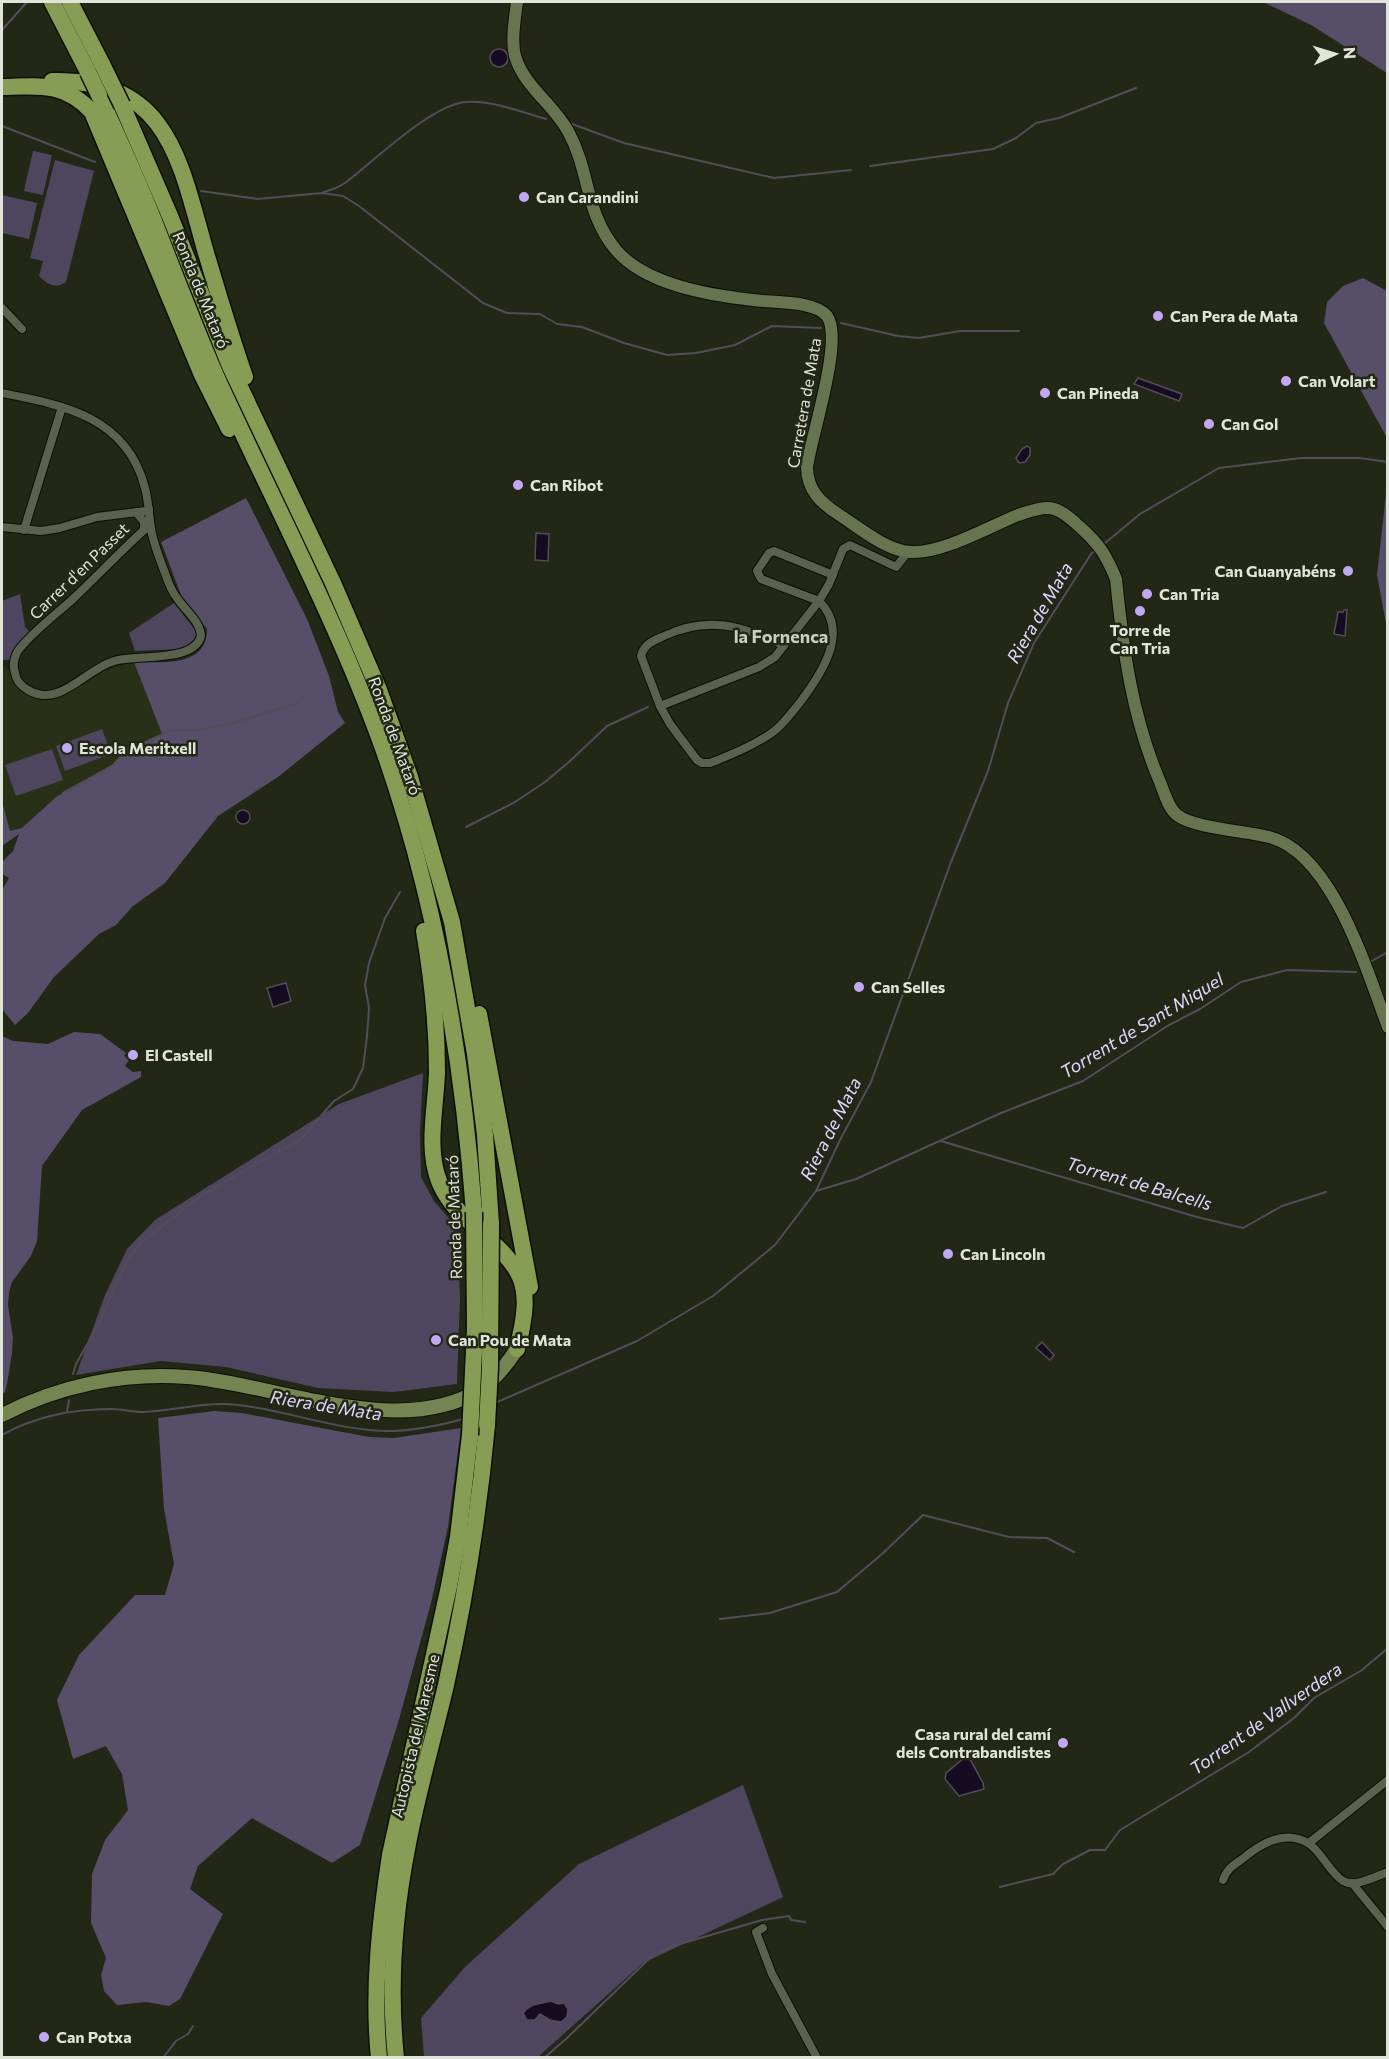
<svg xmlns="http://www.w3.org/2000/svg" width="1389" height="2059" viewBox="0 0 1389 2059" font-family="Commissioner,sans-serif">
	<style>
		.built { fill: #283018 }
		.green { fill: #4e465f }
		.forest { fill: #574e69 }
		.water { fill: #150c22; stroke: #524d59; stroke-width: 1.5 }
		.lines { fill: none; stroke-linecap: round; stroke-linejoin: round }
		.stream { stroke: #524d59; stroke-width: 2 }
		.street-casing { stroke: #0b1002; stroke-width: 10 }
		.secondary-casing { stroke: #0b1002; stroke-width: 14 }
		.primary-casing { stroke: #0b1002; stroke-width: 16 }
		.highway-casing { stroke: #0b1002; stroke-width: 19 }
		.street { stroke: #5a614d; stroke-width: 8 }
		.secondary { stroke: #687350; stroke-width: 12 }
		.primary { stroke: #758552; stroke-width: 14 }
		.highway { stroke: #879d56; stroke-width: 16 }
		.highway-bridge-casing { stroke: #0b1002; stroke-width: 19; stroke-linecap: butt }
		.highway-bridge { stroke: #879d56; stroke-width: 16 }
		.poi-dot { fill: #c2a8f3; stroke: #222716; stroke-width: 2 }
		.labels { text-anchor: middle; stroke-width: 5; stroke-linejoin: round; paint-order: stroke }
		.poi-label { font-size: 16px; font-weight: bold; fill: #e0e4d9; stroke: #222716; text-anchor: start }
		.street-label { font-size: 16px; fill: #e0e4d9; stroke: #222716 }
		.water-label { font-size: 18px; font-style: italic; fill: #e1d4fe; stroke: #222716 }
		.neighbourhood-label { font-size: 18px; font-weight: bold; fill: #c8d0b9; stroke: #222716 }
	</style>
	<rect width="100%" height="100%" fill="#222716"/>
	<!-- built -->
	<path class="built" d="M 134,662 L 162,734 L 125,752 L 112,766 L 70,788 L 43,808 L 30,822 L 22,828 L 10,832 L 2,801 L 2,665 L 11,672 L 15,684 L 35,697 L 47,700 L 69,693 L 104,671 Z"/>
	<!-- green -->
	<g class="green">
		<path d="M 33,151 L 52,155 L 43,195 L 24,191 Z"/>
		<path d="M 55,160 L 94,171 L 66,282 C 56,289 48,285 39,276 L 43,261 L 30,258 Z"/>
		<path d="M 2,195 L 37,203 L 29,239 L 2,233 Z"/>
		<path d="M 20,594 L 25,627 L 30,632 L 15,647 L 10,660 L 2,660 L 2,601 Z"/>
		<path d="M 174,603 L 196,631 L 197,635 L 191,646 L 181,649 L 135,651 L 129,633 Z"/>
		<path d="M 102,729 L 111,754 L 65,771 L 56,746 Z"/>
		<path d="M 52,749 L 63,780 L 16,796 L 5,765 Z"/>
		<path d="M 423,1073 L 420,1133 L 421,1177 L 434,1201 L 457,1228 L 460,1298 L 457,1384 L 394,1392 L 318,1388 L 226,1367 L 161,1361 L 76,1375 L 105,1295 L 127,1249 L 155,1220 L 339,1104 Z"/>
		<path d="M 743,1785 L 783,1897 L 643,1963 L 538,2057 L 424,2057 L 421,2018 L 465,1967 L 579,1864 Z"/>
	</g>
	<!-- forest -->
	<g class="forest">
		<path d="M 1263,2 L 1387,2 L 1387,73 L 1311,25 Z"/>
		<path d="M 1363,278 L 1387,291 L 1387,438 L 1324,323 L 1327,302 L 1343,286 Z"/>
		<path d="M 1387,485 L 1388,629 L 1387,629 L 1377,575 Z"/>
		<path d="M 246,498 L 307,619 L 329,676 L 338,712 L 345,723 L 278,777 L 218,816 L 165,883 L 132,907 L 116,925 L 99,934 L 54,977 L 28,1013 L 15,1025 L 2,1009 L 2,890 L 9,878 L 2,874 L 2,862 L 13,851 L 19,834 L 2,846 L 2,801 L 10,831 L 22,828 L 56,797 L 112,766 L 125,752 L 162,734 L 134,662 C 161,662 207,668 207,629 L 181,595 L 161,542 Z"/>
		<path d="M 74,1032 L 100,1034 L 126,1053 L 124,1056 L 129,1060 L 125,1066 L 133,1072 L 141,1071 L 141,1077 L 82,1110 L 42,1166 L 37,1241 L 31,1256 L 12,1282 L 9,1293 L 8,1305 L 13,1338 L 12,1353 L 7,1384 L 5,1392 L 2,1394 L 2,1036 L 13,1041 L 48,1044 Z"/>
		<path d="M 214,1411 L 242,1413 L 369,1437 L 394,1438 L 461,1428 L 448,1527 L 431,1603 L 398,1723 L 360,1845 L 332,1863 L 252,1818 L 198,1866 L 190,1889 L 223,1914 L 180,1999 L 169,2006 L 146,2002 L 117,2005 L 104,1991 L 101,1975 L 106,1958 L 91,1923 L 92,1874 L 105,1840 L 128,1810 L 122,1774 L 106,1746 L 73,1759 L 57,1700 L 79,1655 L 135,1595 L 165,1595 L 174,1564 L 164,1509 L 158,1418 Z"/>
	</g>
	<!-- water -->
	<g class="water">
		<circle cx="499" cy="58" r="9"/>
		<path d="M 1138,378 L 1182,394 L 1179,401 L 1134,384 Z"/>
		<path d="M 1027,446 L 1030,448 L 1030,455 L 1025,462 L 1019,463 L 1016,458 L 1022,449 Z"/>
		<path d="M 536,533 L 549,534 L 548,561 L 535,560 Z"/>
		<path d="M 1344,610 L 1347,610 L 1345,636 L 1334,634 L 1338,612 L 1343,612 Z"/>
		<circle cx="243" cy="817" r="7"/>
		<path d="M 286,983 L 291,1001 L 273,1007 L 267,988 Z"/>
		<path d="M 1042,1342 L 1054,1355 L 1050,1360 L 1036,1348 Z"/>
		<path d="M 963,1759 L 969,1759 L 971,1761 L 983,1783 L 984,1789 L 959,1796 L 945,1779 L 946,1773 Z"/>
		<path d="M 551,2001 L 558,2004 L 564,2003 L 568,2009 L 567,2017 L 561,2022 L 550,2020 L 540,2014 L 535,2020 L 527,2020 L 523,2013 C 530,2003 541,2004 551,2001 Z"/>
	</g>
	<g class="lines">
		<!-- stream -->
		<g class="stream">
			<path d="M 2,30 L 27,2"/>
			<path d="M 572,124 L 624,143 L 774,178 L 851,170"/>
			<path d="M 2,126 L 95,162"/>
			<path d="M 870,166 L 993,149 L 1016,138 L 1036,123 L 1059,118 L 1136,88"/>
			<path d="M 201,191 L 257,199 L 322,193 L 343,196 L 359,206 L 483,303 L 507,313 L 540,314 L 557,324 L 582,327 L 624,343 L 667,355 L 696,353 L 735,345 L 772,326 L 821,328"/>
			<path d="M 324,192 C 331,190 339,187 345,183 C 373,162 432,104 466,102 C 492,100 521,112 546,119"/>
			<path d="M 841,323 L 898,336 L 919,338 L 960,331 L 1019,331"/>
			<path d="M 1104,544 L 1140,514 L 1219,468 L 1301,458 L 1360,458 L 1388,462"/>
			<path d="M 63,793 L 112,766 L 125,752 L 171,730 L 197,730 L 230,724 L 298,703"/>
			<path d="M 466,827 L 515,802 L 545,782 L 569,762 L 607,726 L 648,707"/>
			<path d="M 1370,962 L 1388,952"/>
			<path d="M 941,1141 L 1197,1217 L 1243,1228 L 1282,1206 L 1326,1192"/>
			<path d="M 816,1191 L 856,1179 L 1001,1113 L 1083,1081 L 1169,1025 L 1200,1009 L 1241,982 L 1287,970 L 1356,972"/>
			<path d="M 73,1374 L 76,1364 L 98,1325 L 128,1259 L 143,1241 L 202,1195 L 301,1139 L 334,1101 L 353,1089 L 363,1068 L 367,1036 L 369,1008 L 365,985 L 369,963 L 385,918 L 400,892"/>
			<path d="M 495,1403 L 637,1341 L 713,1296 L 775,1245 L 816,1191 L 840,1140 L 871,1082 L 951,862 L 988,771 L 1008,703 L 1034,643 L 1091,554 L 1097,549"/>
			<path d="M 67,1411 L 69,1400"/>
			<path d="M 2,1435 C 36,1416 72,1409 111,1409 C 122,1409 132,1412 143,1412 C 175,1411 206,1401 238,1405 C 282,1410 326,1426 369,1430 C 400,1434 434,1427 463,1419"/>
			<path d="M 720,1619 L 770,1613 L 837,1592 L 882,1554 L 923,1515 L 1009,1537 L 1047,1538 L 1074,1552"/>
			<path d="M 1000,1887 L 1053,1874 L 1063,1864 L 1090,1850 L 1105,1850 L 1120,1830 L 1249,1752 L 1294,1718 L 1314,1698 L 1362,1670 L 1388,1648"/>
			<path d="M 163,2058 L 176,2041 L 188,2034 L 193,2026"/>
			<path d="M 544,2058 L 567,2038 L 653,1955 L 673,1946 L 762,1920 L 789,1916 L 791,1920 L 805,1922"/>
		</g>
		<defs>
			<g id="street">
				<path d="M 2,308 L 22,329"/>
				<path d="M 2,393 C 64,405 127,417 145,488 C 149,503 149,519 152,534 C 155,547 160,560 165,573 C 168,582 171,591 177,598 C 185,610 200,621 201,636 C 194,663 137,654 114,661 C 84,670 59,709 28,690 C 21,686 16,680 15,673 C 12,664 15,653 21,647 C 36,629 58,613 75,597 C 98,575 120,552 144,530"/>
				<path d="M 136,512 L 144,522 L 144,530"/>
				<path d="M 2,527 L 41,531 L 60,528 L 97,517 L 146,511 L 149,509"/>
				<path d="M 24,530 L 62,407"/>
				<path d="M 783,645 C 742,626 708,615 664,636 C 653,641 644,644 641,656 L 660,706 L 670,724 L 697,760 L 702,763 L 710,763 C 731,755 755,745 773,732 C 784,724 793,711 801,701 C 822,673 850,631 819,601 L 761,579 L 757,571 L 769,553 L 774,551 L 833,575"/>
				<path d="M 660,706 L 759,667 L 775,657 L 819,601 L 829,584 L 843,549 L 850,545 L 896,567 L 908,552"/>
				<path d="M 1309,1843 L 1388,1780"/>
				<path d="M 1223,1880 C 1227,1869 1232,1866 1241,1860 C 1260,1844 1284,1829 1308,1843 C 1322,1852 1329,1872 1343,1881 C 1355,1888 1376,1876 1388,1872"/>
				<path d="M 1352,1883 L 1388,1927"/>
				<path d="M 763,1928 L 756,1932 L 772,1974 L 817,2058"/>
			</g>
			<path id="secondary" d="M 517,2 C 515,19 511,39 515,56 C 524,87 555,105 569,133 C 590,172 585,213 616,250 C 646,285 709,295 753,300 C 773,303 814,300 827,316 C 844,339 811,436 807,467 C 807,491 822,504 841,516 C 861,529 886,550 910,552 C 942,554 988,527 1018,515 C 1028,512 1039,507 1049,508 C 1061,509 1072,520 1080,527 C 1100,545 1106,555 1116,579 C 1123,649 1132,717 1160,782 C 1164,792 1168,808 1177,815 C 1193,828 1246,831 1269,837 C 1333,853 1367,972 1388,1027"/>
			<path id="primary" d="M 2,1415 C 58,1386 123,1372 187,1377 C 273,1383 400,1441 481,1389 C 496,1379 507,1364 517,1349"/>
			<g id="highway">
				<path d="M 52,2 L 88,72"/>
				<path d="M 70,2 L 103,66"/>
				<path d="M 52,81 C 166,79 179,156 204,246 C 217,290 230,334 245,377"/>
				<path d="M 2,87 C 39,86 65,82 92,112 L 202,375 L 229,429"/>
				<path d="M 99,95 C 118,137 137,178 154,221 C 174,273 194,325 216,376 C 271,497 334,615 380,740 C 435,892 462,1051 474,1212"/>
				<path d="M 122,105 L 170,216 L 230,366 L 333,583 L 379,690 L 410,777 L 452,922 L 475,1054 L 485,1135 L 491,1224"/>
				<path d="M 424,931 C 432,978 437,1025 437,1072 C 436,1107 426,1148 439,1181 C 446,1199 458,1212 472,1224 C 522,1268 535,1280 517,1349"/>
				<path d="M 479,1014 L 530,1287"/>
				<path d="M 379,2058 C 372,1990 380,1922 390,1855 L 449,1586 L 458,1537 L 470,1435"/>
				<path d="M 396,2058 C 389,1990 394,1916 407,1849 C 417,1794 433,1740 446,1685 C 465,1599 479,1513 487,1425"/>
			</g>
		</defs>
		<!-- street casing -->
		<use href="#street" class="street-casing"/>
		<!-- secondary casing -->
		<use href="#secondary" class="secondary-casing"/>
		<!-- primary casing -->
		<use href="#primary" class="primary-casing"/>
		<!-- highway casing -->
		<use href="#highway" class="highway-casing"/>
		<!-- street -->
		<use href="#street" class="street"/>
		<!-- secondary -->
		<use href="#secondary" class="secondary"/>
		<!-- primary -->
		<use href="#primary" class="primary"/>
		<!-- highway -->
		<use href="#highway" class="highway"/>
		<defs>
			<g id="highway-bridge">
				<path d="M 103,66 L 122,105"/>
				<path d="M 88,72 L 99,95"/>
				<path d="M 487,1425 L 490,1368 L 491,1224"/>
				<path d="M 470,1435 L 475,1329 L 474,1212"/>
			</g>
		</defs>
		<!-- highway-bridge casing -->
		<use href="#highway-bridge" class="highway-bridge-casing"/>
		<!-- highway-bridge -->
		<use href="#highway-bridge" class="highway-bridge"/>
	</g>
	<!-- markers -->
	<g class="poi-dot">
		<circle cx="524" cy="197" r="6"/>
		<circle cx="1158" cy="316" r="6"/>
		<circle cx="1286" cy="381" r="6"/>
		<circle cx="1045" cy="393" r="6"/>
		<circle cx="1209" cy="424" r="6"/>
		<circle cx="518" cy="485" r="6"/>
		<circle cx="1348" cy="571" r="6"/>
		<circle cx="1147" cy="594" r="6"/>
		<circle cx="1140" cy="611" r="6"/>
		<circle cx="67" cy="748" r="6"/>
		<circle cx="859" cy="987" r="6"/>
		<circle cx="133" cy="1055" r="6"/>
		<circle cx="948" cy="1254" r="6"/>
		<circle cx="436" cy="1340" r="6"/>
		<circle cx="1063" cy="1743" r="6"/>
		<circle cx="44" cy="2037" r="6"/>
	</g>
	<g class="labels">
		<!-- poi labels -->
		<g class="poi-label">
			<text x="536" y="203">Can Carandini</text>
			<text x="1170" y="322">Can Pera de Mata</text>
			<text x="1298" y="387">Can Volart</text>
			<text x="1057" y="399">Can Pineda</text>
			<text x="1221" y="430">Can Gol</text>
			<text x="530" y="491">Can Ribot</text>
			<text x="1336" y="577" text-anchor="end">Can Guanyabéns</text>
			<text x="1159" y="600">Can Tria</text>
			<text x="1140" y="636" text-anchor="middle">Torre de<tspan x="1140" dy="18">Can Tria</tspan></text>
			<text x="79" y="754">Escola Meritxell</text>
			<text x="871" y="993">Can Selles</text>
			<text x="145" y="1061">El Castell</text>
			<text x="960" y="1260">Can Lincoln</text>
			<text x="448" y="1346">Can Pou de Mata</text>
			<text x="1051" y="1740" text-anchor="end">Casa rural del camí<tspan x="1051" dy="18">dels Contrabandistes</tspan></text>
			<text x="56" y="2043">Can Potxa</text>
		</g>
		<!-- street labels -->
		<g class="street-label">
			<text transform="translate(201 290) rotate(68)" y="6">Ronda de Mataró</text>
			<text transform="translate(804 403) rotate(-80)" y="6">Carretera de Mata</text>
			<text transform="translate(79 571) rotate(-44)" y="6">Carrer d'en Passet</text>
			<text transform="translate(395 736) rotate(70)" y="6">Ronda de Mataró</text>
			<text transform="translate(454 1217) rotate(-92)" y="6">Ronda de Mataró</text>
			<text transform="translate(415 1736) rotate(-77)" y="6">Autopista del Maresme</text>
		</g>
		<!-- water labels -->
		<g class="water-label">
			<text transform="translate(1040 613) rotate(-60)" y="6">Riera de Mata</text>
			<text transform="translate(1142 1026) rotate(-31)" y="6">Torrent de Sant Miquel</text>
			<text transform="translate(831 1129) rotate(-63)" y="6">Riera de Mata</text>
			<text transform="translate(1139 1184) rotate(16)" y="6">Torrent de Balcells</text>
			<text transform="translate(326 1406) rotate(9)" y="6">Riera de Mata</text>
			<text transform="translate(1266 1719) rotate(-35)" y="6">Torrent de Vallverdera</text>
		</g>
		<!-- neighbourhood labels -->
		<g class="neighbourhood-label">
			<text x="781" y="643">la Fornenca</text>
		</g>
	</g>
	<!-- border -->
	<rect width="1389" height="2059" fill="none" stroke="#e0e4d9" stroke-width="6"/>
	<!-- north arrow -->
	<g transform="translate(1335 54) rotate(86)" stroke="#222716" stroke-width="4.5" paint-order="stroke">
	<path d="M0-4.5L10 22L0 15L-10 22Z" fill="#e0e4d9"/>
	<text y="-9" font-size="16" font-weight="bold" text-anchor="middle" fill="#e0e4d9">N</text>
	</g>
</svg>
